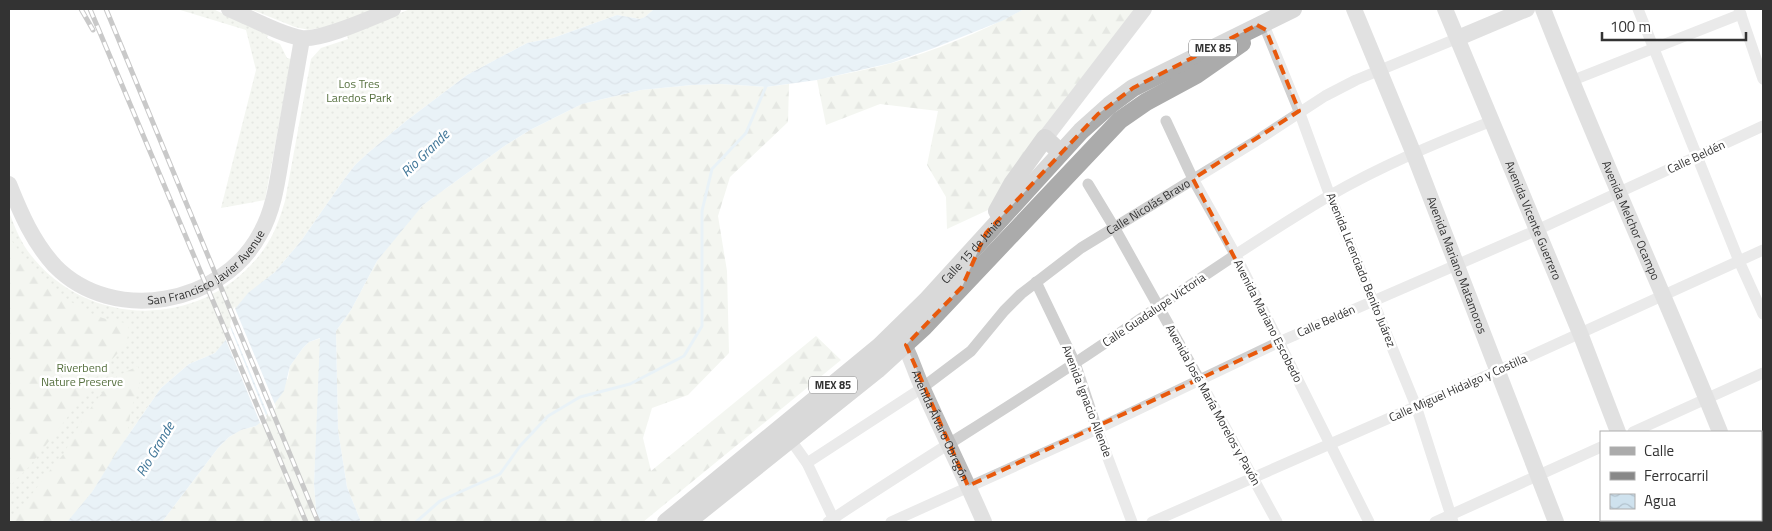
<svg xmlns="http://www.w3.org/2000/svg" width="1772" height="531" viewBox="0 0 1772 531" font-family="'Titillium Web',sans-serif">
	<style>
		.grass { fill: url(#grass-dots) }
		.forest { fill: url(#forest-firs) }
		.water { fill: url(#water-waves) }
		.pier { fill: #fff }
		.lines { fill: none; stroke-linecap: round; stroke-linejoin: round }
		.stream { stroke: #cfe2ee; stroke-width: 3 }
		.street { stroke: #d0d0d0; stroke-width: 11 }
		.secondary { stroke: #bdbdbd; stroke-width: 16 }
		.primary { stroke: #ababab; stroke-width: 18 }
		.rail-casing { stroke: #888; stroke-width: 5 }
		.rail { stroke: #fff; stroke-width: 3; stroke-dasharray: 9; stroke-linecap: butt }
		.marked { fill: none; stroke: #e8590c; stroke-width: 4; stroke-dasharray: 10 6; stroke-linejoin: round }
		.labels { text-anchor: middle; stroke-width: 5; stroke-linejoin: round; paint-order: stroke }
		.shield { fill: #fff; stroke: #707070; stroke-width: 1 }
		.shield-label { font-size: 11px; font-weight: bold; fill: #333 }
		.park-label { font-size: 12px; fill: #56703f; stroke: #fff }
		.street-label { font-size: 12px; fill: #333; stroke: #fff }
		.water-label { font-size: 14px; font-style: italic; fill: #3f7597; stroke: #fff }
	</style>
	<defs>
		<pattern id="grass-dots" width="8" height="8" patternUnits="userSpaceOnUse" patternTransform="scale(1.25)"><rect width="8" height="8" fill="#e6ecdf"/><path d="M2 2h.1M6 6h.1" fill="none" stroke="#c6cbc0" stroke-width="1.8" stroke-linecap="round"/></pattern>
		<pattern id="forest-firs" width="22" height="20" patternUnits="userSpaceOnUse" patternTransform="scale(1.25)"><rect width="22" height="20" fill="#e6ecdf"/><path d="M5 1l3.5 6h-7zM16 11l3.5 6h-7z" fill="#c6cbc0"/></pattern>
		<pattern id="water-waves" width="16" height="10" patternUnits="userSpaceOnUse" patternTransform="scale(1.25)"><rect width="16" height="10" fill="#cfe2ee"/><path d="M0 5q4-4 8 0t8 0" fill="none" stroke="#b2c2cd"/></pattern>
	</defs>
	<rect width="100%" height="100%" fill="#fff"/>
	<!-- grass -->
	<g class="grass">
		<path d="M 177,9 L 213,9 L 268,35 L 267,38 L 280,44 L 287,58 L 291,59 L 265,200 L 221,208 L 256,70 L 246,30 Z"/>
		<path d="M 250,9 L 380,9 L 349,22 L 309,30 L 295,27 Z"/>
		<path d="M 410,9 L 654,9 L 645,17 L 640,19 L 617,15 L 553,38 L 527,43 L 467,75 L 406,121 L 368,153 L 355,165 L 345,178 L 301,241 L 275,272 L 265,281 L 232,328 C 228,338 223,345 215,353 L 189,364 L 161,388 L 118,450 L 85,503 L 67,522 L 9,522 L 9,212 C 14,225 19,238 27,250 C 85,331 206,331 264,249 C 274,235 280,218 285,201 L 311,59 L 321,48 L 348,39 L 347,35 Z"/>
	</g>
	<!-- forest -->
	<g class="forest">
		<path d="M 1024,9 L 1136,9 L 988,210 L 947,229 L 946,197 L 927,165 L 938,111 L 880,104 L 826,125 L 817,80 C 842,74 867,70 892,63 C 937,50 983,31 1024,9 Z"/>
		<path d="M 721,84 L 766,87 L 789,84 L 788,122 L 730,177 L 718,216 L 727,271 L 729,353 L 688,395 L 652,408 L 643,438 L 651,471 L 816,336 L 841,360 L 643,522 L 361,522 L 347,487 L 338,430 L 336,331 L 351,310 L 377,261 L 405,225 L 423,205 L 506,145 L 530,130 L 582,104 L 641,90 L 692,85 Z"/>
		<path d="M 9,237 C 32,270 66,307 106,319 C 113,322 121,322 129,323 L 127,343 L 97,376 L 64,422 L 28,468 L 9,487 Z"/>
		<path d="M 321,338 L 314,484 L 317,522 L 162,522 L 218,448 L 229,437 L 241,430 L 256,426 L 288,378 L 290,366 L 303,348 L 309,342 Z"/>
		<path d="M 138,366 L 140,384 L 131,409 L 127,437 L 92,492 L 67,522 L 9,522 L 9,520 L 15,517 L 46,475 L 66,451 L 69,441 L 94,403 L 115,377 Z"/>
	</g>
	<!-- water -->
	<path class="water" d="M 654,9 L 1024,9 L 1004,20 L 934,48 L 891,63 L 817,80 L 766,87 L 721,84 L 692,85 L 641,90 L 582,104 L 530,130 L 506,145 L 423,205 L 377,261 L 351,310 L 336,331 L 338,430 L 347,487 L 361,522 L 317,522 L 314,484 L 320,338 L 309,342 L 303,348 L 290,366 L 284,391 L 262,421 L 256,426 L 241,430 L 229,437 L 218,448 L 162,522 L 67,522 L 92,492 L 118,450 L 161,388 L 189,364 L 215,353 L 229,336 L 235,309 L 248,293 L 275,272 L 301,241 L 345,178 L 355,165 L 368,153 L 406,121 L 467,75 L 527,43 L 553,38 L 617,15 L 640,19 L 645,17 Z"/>
	<!-- pier -->
	<g class="pier">
		<path d="M 234,306 L 276,407 L 269,417 L 230,324 Z"/>
		<path d="M 230,327 L 267,418 L 261,425 L 225,338 Z"/>
	</g>
	<g class="lines">
		<!-- stream -->
		<path class="stream" d="M 416,522 L 440,501 L 500,474 L 520,446 L 548,416 L 580,397 L 630,384 L 684,356 L 702,326 L 702,211 L 712,169 L 746,133 L 767,84"/>
		<!-- street -->
		<g class="street">
			<path d="M 1638,9 L 1739,261 L 1763,314"/>
			<path d="M 1739,9 L 1763,79"/>
			<path d="M 1257,25 L 1266,30 L 1299,111 L 1330,196 L 1416,406 L 1453,522"/>
			<path d="M 1571,81 L 1741,14"/>
			<path d="M 1166,121 L 1193,179 L 1235,254 L 1369,522"/>
			<path d="M 1088,184 L 1114,227 L 1199,379 L 1277,522"/>
			<path d="M 1036,282 L 1075,363 L 1097,429 L 1132,522"/>
			<path d="M 1633,432 L 1763,373"/>
			<path d="M 790,439 L 807,463 L 835,522"/>
			<path id="s1" d="M 807,463 L 922,388 L 971,351 L 1004,311 L 1021,294 L 1081,248 L 1256,141 L 1325,96 L 1356,80 L 1458,38"/>
			<path d="M 828,522 C 910,467 995,416 1078,361 C 1161,306 1243,247 1329,196 C 1381,166 1436,143 1492,121"/>
			<path d="M 891,522 L 1097,429 L 1279,342 L 1537,230 L 1763,126"/>
			<path d="M 1152,522 L 1497,371 L 1763,250"/>
			<path d="M 1435,522 L 1601,447"/>
		</g>
		<!-- secondary -->
		<g class="secondary">
			<path d="M 229,9 C 249,17 281,35 301,38 C 321,41 373,17 393,9"/>
			<path id="s2" d="M 1354,9 L 1413,152 L 1556,522"/>
			<path id="s3" d="M 1445,9 L 1580,333 L 1618,432"/>
			<path id="s4" d="M 1543,9 C 1598,151 1663,290 1720,432"/>
			<path d="M 1458,38 L 1527,9"/>
			<path d="M 1045,138 L 1144,9"/>
			<path id="s5" d="M 9,184 C 21,214 33,242 55,266 C 113,325 222,305 260,234 C 275,208 278,176 283,147 C 289,111 296,75 302,39"/>
			<path id="s6" d="M 898,334 C 910,351 914,371 923,389 C 943,434 965,478 984,522"/>
			<path d="M 1761,513 L 1763,512"/>
			<path d="M 1654,520 L 1655,522"/>
			<path d="M 1736,522 L 1743,520"/>
		</g>
		<!-- primary -->
		<g class="primary">
			<path d="M 997,211 L 1012,184 L 1045,138 L 1060,152"/>
			<path id="s7" d="M 666,522 L 880,346 L 926,301 L 1081,131 L 1110,105 L 1133,88 L 1153,78 L 1293,9"/>
			<path d="M 687,522 L 877,370 L 924,327 L 1120,120 L 1146,102 L 1196,75 L 1242,43"/>
		</g>
		<defs>
			<g id="rail">
				<path d="M 81,9 L 93,30"/>
				<path d="M 90,9 L 306,522"/>
				<path d="M 106,9 L 318,522"/>
			</g>
		</defs>
		<!-- rail casing -->
		<use href="#rail" class="rail-casing"/>
		<!-- rail -->
		<use href="#rail" class="rail"/>
	</g>
	<!-- marked area -->
	<path d="M0 0H1772V531H0ZM 1257,25 L 1266,30 L 1299,111 L 1193,179 L 1279,342 L 968,486 L 906,345 L 962,287 L 986,233 L 1098,114 L 1133,88 Z" fill="#fff" fill-opacity=".55" fill-rule="evenodd"/>
	<path class="marked" d="M 1257,25 L 1266,30 L 1299,111 L 1193,179 L 1279,342 L 968,486 L 906,345 L 962,287 L 986,233 L 1098,114 L 1133,88 Z"/>
	<g class="labels">
		<!-- shield labels -->
		<g class="shield">
			<rect x="1189" y="39.5" width="48" height="17" rx="4"/>
			<rect x="809" y="376.5" width="48" height="17" rx="4"/>
		</g>
		<g class="shield-label">
			<text x="1213" y="52">MEX 85</text>
			<text x="833" y="389">MEX 85</text>
		</g>
		<!-- park labels -->
		<g class="park-label">
			<text x="359" y="88">Los Tres<tspan x="359" dy="14">Laredos Park</tspan></text>
			<text x="82" y="372">Riverbend<tspan x="82" dy="14">Nature Preserve</tspan></text>
		</g>
		<!-- street labels -->
		<g class="street-label">
			<text transform="translate(1696 157) rotate(-25)" y="4">Calle Beldén</text>
			<text dy="4" stroke="none"><textPath href="#s1" startOffset="429">Calle Nicolás Bravo</textPath></text>
			<text dy="4" stroke="none"><textPath href="#s3" startOffset="229">Avenida Vicente Guerrero</textPath></text>
			<text dy="4" stroke="none"><textPath href="#s4" startOffset="229">Avenida Melchor Ocampo</textPath></text>
			<text dy="4" stroke="none"><textPath href="#s7" startOffset="409">Calle 15 de Junio</textPath></text>
			<text dy="4" stroke="none"><textPath href="#s5" startOffset="266">San Francisco Javier Avenue</textPath></text>
			<text dy="4" stroke="none"><textPath href="#s2" startOffset="276">Avenida Mariano Matamoros</textPath></text>
			<text transform="translate(1361 270) rotate(68)" y="4">Avenida Licenciado Benito Juárez</text>
			<text transform="translate(1154 310) rotate(-34)" y="4">Calle Guadalupe Victoria</text>
			<text transform="translate(1268 321) rotate(63)" y="4">Avenida Mariano Escobedo</text>
			<text transform="translate(1326 321) rotate(-24)" y="4">Calle Beldén</text>
			<text transform="translate(1458 388) rotate(-24)" y="4">Calle Miguel Hidalgo y Costilla</text>
			<text transform="translate(1087 401) rotate(69)" y="4">Avenida Ignacio Allende</text>
			<text transform="translate(1213 405) rotate(61)" y="4">Avenida José María Morelos y Pavón</text>
			<text dy="4" stroke="none"><textPath href="#s6" startOffset="101">Avenida Álvaro Obregón</textPath></text>
		</g>
		<!-- water labels -->
		<g class="water-label">
			<text transform="translate(425 153) rotate(-44)" y="5">Rio Grande</text>
			<text transform="translate(155 449) rotate(-59)" y="5">Rio Grande</text>
		</g>
	</g>
	<!-- border -->
	<rect width="1772" height="531" fill="none" stroke="#333333" stroke-width="20"/>
	<!-- legend -->
	<rect x="1600" y="431" width="162" height="90" fill="#ffffff" stroke="#adadad"/>
	<rect x="1610" y="447" width="25" height="8" fill="#ababab" stroke="#adadad"/>
	<text x="1644" y="456" font-size="15" fill="#333333">Calle</text>
	<rect x="1610" y="472" width="25" height="8" fill="#888888" stroke="#adadad"/>
	<text x="1644" y="481" font-size="15" fill="#333333">Ferrocarril</text>
	<rect x="1610" y="494" width="25" height="15" fill="url(#water-waves)" stroke="#adadad"/>
	<text x="1644" y="506" font-size="15" fill="#333333">Agua</text>
	<!-- scale -->
	<path d="M1602 32v8h144v-8" fill="none" stroke="#333333" stroke-width="2.5"/>
	<text x="1610" y="32" font-size="15" fill="#333333" stroke="#ffffff" stroke-width="4" paint-order="stroke">100 m</text>
</svg>
